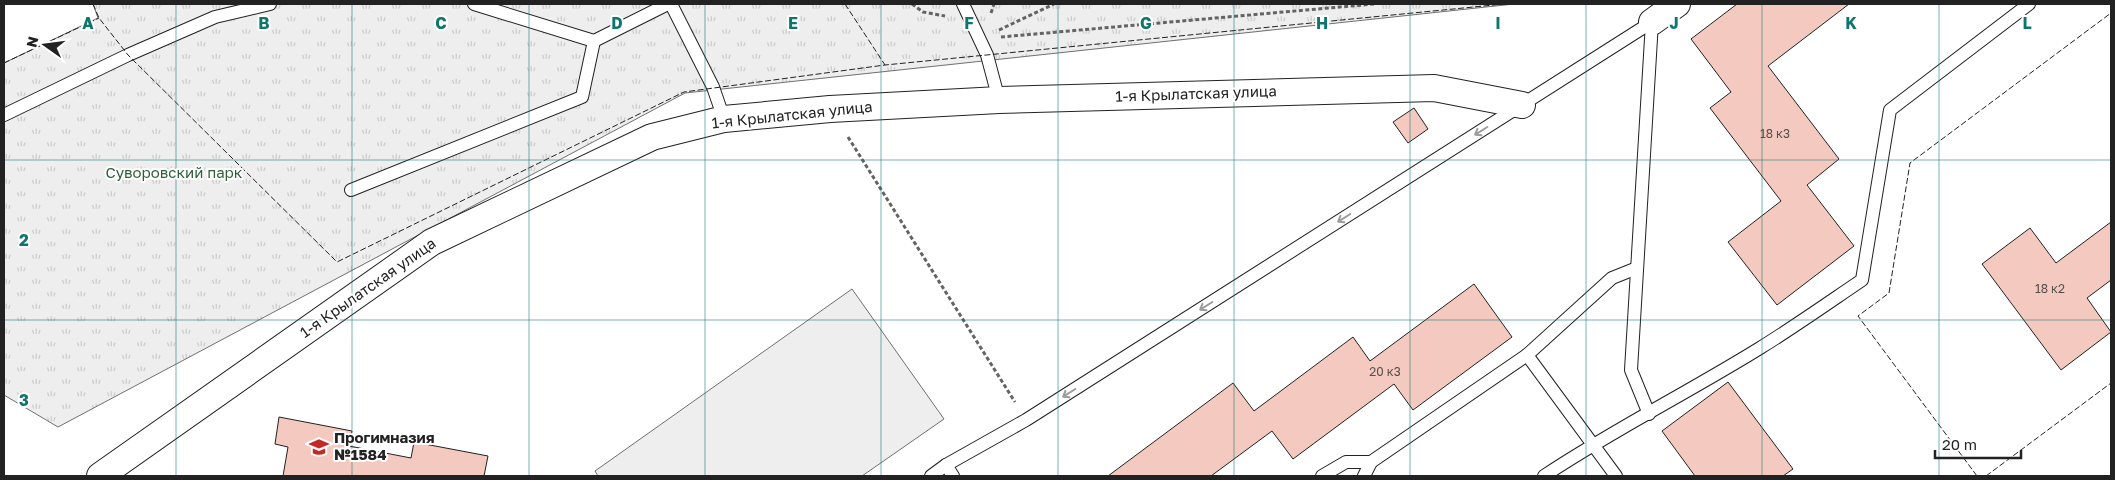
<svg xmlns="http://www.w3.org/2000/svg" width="2115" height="480" viewBox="0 0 2115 480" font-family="'Golos Text',sans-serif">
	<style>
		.park { fill: url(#park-tufts); stroke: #6f6f6f }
		.pitch { fill: #eee; stroke: #6f6f6f }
		.building { fill: #f3c9c0; stroke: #222 }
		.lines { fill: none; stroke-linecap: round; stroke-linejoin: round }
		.lane-casing { stroke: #222; stroke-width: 14 }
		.street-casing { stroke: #222; stroke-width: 28 }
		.path { stroke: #646464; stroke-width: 3; stroke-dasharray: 4 2.5; stroke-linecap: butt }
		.lane { stroke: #fff; stroke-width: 12 }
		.street { stroke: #fff; stroke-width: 26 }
		.fence { stroke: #222; stroke-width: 1; stroke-dasharray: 6 2.5; stroke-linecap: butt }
		.oneway { stroke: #9c9c9c }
		.grid { fill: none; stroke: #0f766e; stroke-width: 1; stroke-opacity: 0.55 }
		.labels { text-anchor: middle; stroke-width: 4; stroke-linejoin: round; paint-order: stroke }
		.number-label { font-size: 12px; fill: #564c4a }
		.street-label { font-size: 15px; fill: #222; stroke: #fff }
		.park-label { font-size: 15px; fill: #2f5e38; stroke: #fff }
		.poi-label { font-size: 15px; font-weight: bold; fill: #222; stroke: #fff; text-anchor: start }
		.grid-label { font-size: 16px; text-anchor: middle; font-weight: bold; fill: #0f766e; stroke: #fff; stroke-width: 4; stroke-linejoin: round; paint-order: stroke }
	</style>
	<defs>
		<pattern id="park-tufts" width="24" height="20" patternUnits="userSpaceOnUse" patternTransform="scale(1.25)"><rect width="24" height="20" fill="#eee"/><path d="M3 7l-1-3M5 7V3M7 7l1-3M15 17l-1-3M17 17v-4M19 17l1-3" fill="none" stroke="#ccc"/></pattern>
	</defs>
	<rect width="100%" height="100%" fill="#fff"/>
	<!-- park -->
	<path class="park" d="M 93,4 L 1514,4 L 685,93 L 58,427 L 4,395 L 4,63 L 98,18 Z"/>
	<!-- pitch -->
	<path class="pitch" d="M 852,289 L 944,419 L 862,476 L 598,476 L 595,471 Z"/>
	<!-- building -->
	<g class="building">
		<path d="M 1737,4 L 1849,4 L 1768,66 L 1839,159 L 1807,185 L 1854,246 L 1777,305 L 1728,242 L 1781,201 L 1710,108 L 1731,92 L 1691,39 Z"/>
		<path d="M 1414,108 L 1428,129 L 1408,143 L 1393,122 Z"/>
		<path d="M 2111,222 L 2111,280 L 2087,298 L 2111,332 L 2061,370 L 1982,264 L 2030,228 L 2056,263 Z"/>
		<path d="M 1474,284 L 1512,337 L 1413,410 L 1394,384 L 1293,459 L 1272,431 L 1211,476 L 1108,476 L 1233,383 L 1254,411 L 1353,337 L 1370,361 Z"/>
		<path d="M 1728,382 L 1793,469 L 1783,476 L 1695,476 L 1662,431 Z"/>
		<path d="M 279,417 L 352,431 L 349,446 L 411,458 L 414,442 L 488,456 L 484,476 L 283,476 L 288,447 L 275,444 Z"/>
	</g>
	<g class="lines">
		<defs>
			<g id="lane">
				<path d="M 474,4 L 594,41 L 668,4"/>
				<path d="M 671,4 L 713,87 L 724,119"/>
				<path d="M 963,4 L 987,55 L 999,100"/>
				<path d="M 4,115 L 128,55 L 215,17 L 270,4"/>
				<path d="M 351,190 L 582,97 L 594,41"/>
				<path d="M 1527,355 L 1612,278 L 1637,268"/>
				<path d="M 1649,414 L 1631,370 L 1652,22"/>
				<path d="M 946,465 L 953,476"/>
				<path d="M 931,476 L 946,465 L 1026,420 L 1652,22"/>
				<path d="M 1322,476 L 1346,462 L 1371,462 L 1527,355 L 1616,476"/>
				<path d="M 1364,476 L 1371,462"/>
				<path d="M 1544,476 C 1613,430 1689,392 1760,348 C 1794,327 1828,303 1862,280 L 1890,110 L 2029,4"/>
			</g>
			<g id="street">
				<path d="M 1652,22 L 1677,4"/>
				<path d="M 100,476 L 432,242 L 652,137 L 724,119 L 830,109 L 999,100 L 1434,88 L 1522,105"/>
			</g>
		</defs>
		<!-- lane casing -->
		<use href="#lane" class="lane-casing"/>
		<!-- street casing -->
		<use href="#street" class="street-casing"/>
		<!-- path -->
		<g class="path">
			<path d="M 912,4 L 923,12 L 945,16"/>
			<path d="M 991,13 L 994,4"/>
			<path d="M 999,30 L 1054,4"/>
			<path d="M 1001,37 L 1374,4"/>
			<path d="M 848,137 L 1015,402"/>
		</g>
		<!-- lane -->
		<use href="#lane" class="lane"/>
		<!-- street -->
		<use href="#street" class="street"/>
		<!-- fence -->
		<g class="fence">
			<path d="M 93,4 L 99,18 L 128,55 L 337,262 L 684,92 L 885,65 L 1504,4"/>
			<path d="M 845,4 L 885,65"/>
			<path d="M 4,63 L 99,18"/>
			<path d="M 1977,476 L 1858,316 L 1889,293 L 1910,163 L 2111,13"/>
			<path d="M 1986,476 L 2111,383"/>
		</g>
	</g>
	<!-- one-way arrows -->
	<defs><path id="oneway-shaft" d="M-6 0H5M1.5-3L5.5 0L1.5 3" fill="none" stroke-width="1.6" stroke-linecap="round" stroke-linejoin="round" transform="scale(1.25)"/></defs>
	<g class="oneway">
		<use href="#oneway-shaft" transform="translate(1481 131) rotate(148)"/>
		<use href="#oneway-shaft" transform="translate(1344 218) rotate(148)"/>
		<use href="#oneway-shaft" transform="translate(1206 306) rotate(148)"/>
		<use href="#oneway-shaft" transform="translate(1069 393) rotate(148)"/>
	</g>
	<!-- grid -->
	<path class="grid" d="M 176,4 L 176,476M 352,4 L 352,476M 529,4 L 529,476M 705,4 L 705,476M 881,4 L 881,476M 1058,4 L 1058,476M 1234,4 L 1234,476M 1410,4 L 1410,476M 1586,4 L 1586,476M 1762,4 L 1762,476M 1939,4 L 1939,476M 4,160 L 2111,160M 4,320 L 2111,320"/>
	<!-- icons -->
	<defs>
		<symbol id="school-bare" viewBox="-9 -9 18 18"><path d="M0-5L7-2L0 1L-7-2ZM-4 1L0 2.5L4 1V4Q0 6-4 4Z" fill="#c62828" stroke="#fff" stroke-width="2.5" paint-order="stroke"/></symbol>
	</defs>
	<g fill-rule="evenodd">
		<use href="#school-bare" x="305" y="433" width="28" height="28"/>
	</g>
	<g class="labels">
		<!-- number labels -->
		<g class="number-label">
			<text x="1775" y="138">18 к3</text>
			<text x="2050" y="293">18 к2</text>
			<text x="1385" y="376">20 к3</text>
		</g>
		<!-- street labels -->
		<g class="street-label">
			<text transform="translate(1196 94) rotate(-2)" y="5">1-я Крылатская улица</text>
			<text transform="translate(792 115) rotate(-6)" y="5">1-я Крылатская улица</text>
			<text transform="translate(368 288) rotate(-35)" y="5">1-я Крылатская улица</text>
		</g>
		<!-- park labels -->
		<g class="park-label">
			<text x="174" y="178">Суворовский парк</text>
		</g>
		<!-- poi labels -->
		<g class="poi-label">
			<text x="334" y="443">Прогимназия<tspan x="334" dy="17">№1584</tspan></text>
		</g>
	</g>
	<g class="grid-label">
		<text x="88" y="29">A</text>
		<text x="264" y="29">B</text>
		<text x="441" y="29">C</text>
		<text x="617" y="29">D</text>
		<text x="793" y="29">E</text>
		<text x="969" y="29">F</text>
		<text x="1146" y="29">G</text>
		<text x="1322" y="29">H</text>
		<text x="1498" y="29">I</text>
		<text x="1674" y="29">J</text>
		<text x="1851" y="29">K</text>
		<text x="2027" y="29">L</text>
		<text x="24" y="246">2</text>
		<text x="24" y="406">3</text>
	</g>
	<!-- border -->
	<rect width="2115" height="480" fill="none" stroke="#222222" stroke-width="10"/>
	<!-- north arrow -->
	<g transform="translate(45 45) rotate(284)" stroke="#ffffff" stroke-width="4" paint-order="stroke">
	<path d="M0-4L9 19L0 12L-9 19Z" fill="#222222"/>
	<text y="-8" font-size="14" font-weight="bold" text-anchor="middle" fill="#222222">N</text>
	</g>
	<!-- scale -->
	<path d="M1935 450v8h86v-8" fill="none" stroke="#222222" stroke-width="2.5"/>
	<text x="1942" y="450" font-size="15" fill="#222222" stroke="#ffffff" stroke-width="4" paint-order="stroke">20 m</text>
</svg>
